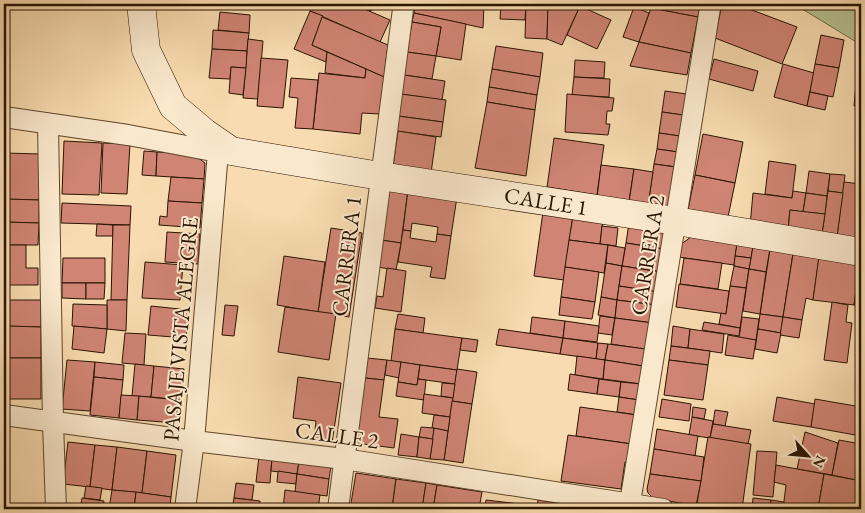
<svg xmlns="http://www.w3.org/2000/svg" width="865" height="513" viewBox="0 0 865 513" font-family="'EB Garamond',serif">
	<style>
		.green { fill: #b7c190; stroke: #706a48 }
		.building { fill: #cf8474; stroke: #2a1400 }
		.lines { fill: none; stroke-linecap: round; stroke-linejoin: round }
		.street-casing { stroke: #5e462c; stroke-width: 22 }
		.secondary-casing { stroke: #2a1400; stroke-width: 29 }
		.street { stroke: #fae8cc; stroke-width: 20 }
		.secondary { stroke: #fae8cc; stroke-width: 28 }
		.labels { text-anchor: middle; stroke-width: 4; stroke-linejoin: round; paint-order: stroke }
		.street-label { font-size: 22px; fill: #2a1400; stroke: #fae8cc }
	</style>
	<rect width="100%" height="100%" fill="#f8dbb0"/>
	<filter id="stains"><feTurbulence type="fractalNoise" baseFrequency=".004" numOctaves="4"/><feColorMatrix values="0 0 0 0 .2 0 0 0 0 .09 0 0 0 0 .02 0 0 0 .5 -.17"/></filter>
	<radialGradient id="worn" r=".72"><stop offset=".6" stop-color="#630" stop-opacity="0"/><stop offset="1" stop-color="#630" stop-opacity=".3"/></radialGradient>
	<!-- green -->
	<path class="green" d="M 794,4 L 861,4 L 861,42 L 858,43 Z"/>
	<!-- building -->
	<g class="building">
		<path d="M 313,4 L 353,4 L 390,20 L 380,42 L 310,11 Z"/>
		<path d="M 357,4 L 372,4 L 371,11 L 357,5 Z"/>
		<path d="M 415,4 L 484,4 L 483,28 L 414,13 Z"/>
		<path d="M 501,4 L 526,4 L 525,20 L 500,19 Z"/>
		<path d="M 526,4 L 548,4 L 547,39 L 525,38 Z"/>
		<path d="M 548,4 L 576,4 L 580,6 L 562,45 L 547,39 Z"/>
		<path d="M 653,4 L 700,4 L 698,17 L 651,8 Z"/>
		<path d="M 722,4 L 736,4 L 797,27 L 782,64 L 715,38 Z"/>
		<path d="M 580,6 L 611,20 L 597,49 L 567,35 Z"/>
		<path d="M 634,7 L 649,13 L 639,42 L 623,37 Z"/>
		<path d="M 651,8 L 698,17 L 691,53 L 639,42 Z"/>
		<path d="M 310,11 L 323,16 L 312,45 L 327,52 L 326,62 L 294,49 Z"/>
		<path d="M 220,12 L 250,15 L 249,33 L 218,30 Z"/>
		<path d="M 414,13 L 466,24 L 461,60 L 436,56 L 441,27 L 412,22 Z"/>
		<path d="M 322,17 L 388,45 L 384,77 L 312,45 Z"/>
		<path d="M 412,22 L 441,27 L 436,56 L 407,52 Z"/>
		<path d="M 213,30 L 249,33 L 247,51 L 212,49 Z"/>
		<path d="M 821,35 L 844,40 L 839,68 L 815,64 Z"/>
		<path d="M 248,39 L 263,41 L 258,99 L 243,98 Z"/>
		<path d="M 639,42 L 691,53 L 687,75 L 630,66 Z"/>
		<path d="M 496,46 L 543,53 L 540,77 L 492,69 Z"/>
		<path d="M 212,49 L 247,51 L 246,68 L 231,67 L 230,79 L 209,78 Z"/>
		<path d="M 327,52 L 366,69 L 365,78 L 325,73 Z"/>
		<path d="M 407,52 L 436,56 L 432,79 L 404,75 Z"/>
		<path d="M 261,58 L 288,60 L 283,108 L 257,106 Z"/>
		<path d="M 714,59 L 758,71 L 753,91 L 709,79 Z"/>
		<path d="M 575,60 L 605,62 L 604,78 L 574,77 Z"/>
		<path d="M 783,64 L 814,73 L 807,106 L 774,97 Z"/>
		<path d="M 815,64 L 839,68 L 833,97 L 810,92 Z"/>
		<path d="M 231,67 L 246,68 L 243,95 L 229,93 Z"/>
		<path d="M 366,69 L 384,77 L 380,114 L 362,113 L 360,134 L 313,129 L 319,73 L 365,78 Z"/>
		<path d="M 492,69 L 540,77 L 537,95 L 489,87 Z"/>
		<path d="M 857,73 L 861,73 L 861,106 L 854,106 Z"/>
		<path d="M 404,75 L 445,81 L 442,100 L 401,94 Z"/>
		<path d="M 574,77 L 610,79 L 609,97 L 572,95 Z"/>
		<path d="M 291,78 L 318,80 L 313,129 L 295,128 L 298,98 L 289,97 Z"/>
		<path d="M 489,87 L 537,95 L 535,110 L 487,102 Z"/>
		<path d="M 665,91 L 687,94 L 683,115 L 662,112 Z"/>
		<path d="M 810,92 L 828,96 L 825,110 L 807,106 Z"/>
		<path d="M 401,94 L 446,100 L 443,122 L 398,116 Z"/>
		<path d="M 567,94 L 614,98 L 612,111 L 607,111 L 606,124 L 610,124 L 608,135 L 565,132 Z"/>
		<path d="M 487,102 L 535,110 L 526,176 L 475,168 Z"/>
		<path d="M 662,112 L 683,115 L 680,136 L 659,133 Z"/>
		<path d="M 398,116 L 443,122 L 441,137 L 395,131 Z"/>
		<path d="M 398,131 L 436,137 L 431,173 L 393,167 Z"/>
		<path d="M 659,133 L 680,136 L 678,152 L 657,149 Z"/>
		<path d="M 703,134 L 743,142 L 735,183 L 695,175 Z"/>
		<path d="M 554,138 L 604,145 L 597,195 L 547,187 Z"/>
		<path d="M 64,141 L 102,143 L 99,195 L 62,194 Z"/>
		<path d="M 103,143 L 130,144 L 127,194 L 101,193 Z"/>
		<path d="M 657,149 L 678,152 L 676,167 L 654,164 Z"/>
		<path d="M 144,151 L 157,152 L 156,176 L 142,175 Z"/>
		<path d="M 157,152 L 193,154 L 205,163 L 204,179 L 156,176 Z"/>
		<path d="M 4,153 L 41,154 L 39,200 L 4,199 Z"/>
		<path d="M 769,161 L 796,165 L 792,198 L 765,194 Z"/>
		<path d="M 654,164 L 676,167 L 669,208 L 648,205 Z"/>
		<path d="M 601,165 L 634,169 L 629,202 L 597,197 Z"/>
		<path d="M 634,169 L 653,172 L 648,205 L 629,202 Z"/>
		<path d="M 809,171 L 830,174 L 827,196 L 806,193 Z"/>
		<path d="M 830,174 L 845,175 L 843,193 L 828,191 Z"/>
		<path d="M 695,175 L 735,183 L 728,217 L 688,210 Z"/>
		<path d="M 171,177 L 204,179 L 202,203 L 168,201 Z"/>
		<path d="M 844,182 L 861,184 L 856,238 L 837,236 Z"/>
		<path d="M 389,187 L 408,190 L 401,243 L 381,240 Z"/>
		<path d="M 408,190 L 457,197 L 451,236 L 437,234 L 438,227 L 412,223 L 411,231 L 403,230 Z"/>
		<path d="M 793,191 L 806,193 L 803,212 L 790,210 L 788,230 L 750,226 L 753,193 L 792,198 Z"/>
		<path d="M 828,191 L 843,193 L 837,236 L 822,234 Z"/>
		<path d="M 806,193 L 827,196 L 825,214 L 803,212 Z"/>
		<path d="M 861,193 L 861,230 L 857,230 Z"/>
		<path d="M 4,199 L 39,200 L 39,223 L 4,222 Z"/>
		<path d="M 168,201 L 202,203 L 200,228 L 159,225 L 160,216 L 167,217 Z"/>
		<path d="M 62,203 L 131,206 L 130,225 L 61,223 Z"/>
		<path d="M 790,210 L 825,214 L 822,234 L 788,230 Z"/>
		<path d="M 543,212 L 573,216 L 564,280 L 534,276 Z"/>
		<path d="M 573,216 L 603,220 L 600,244 L 569,240 Z"/>
		<path d="M 4,222 L 39,223 L 38,245 L 4,245 Z"/>
		<path d="M 629,223 L 667,229 L 664,249 L 626,243 Z"/>
		<path d="M 97,224 L 113,225 L 113,236 L 96,236 Z"/>
		<path d="M 113,225 L 130,225 L 127,300 L 111,300 Z"/>
		<path d="M 602,226 L 618,228 L 616,246 L 600,244 Z"/>
		<path d="M 331,228 L 362,233 L 349,317 L 318,312 Z"/>
		<path d="M 403,230 L 411,231 L 410,238 L 436,242 L 437,234 L 451,236 L 445,279 L 430,277 L 432,267 L 398,262 Z"/>
		<path d="M 167,232 L 200,234 L 198,264 L 165,262 Z"/>
		<path d="M 691,237 L 737,244 L 734,265 L 678,257 L 680,245 Z"/>
		<path d="M 738,238 L 754,241 L 751,258 L 735,256 Z"/>
		<path d="M 381,240 L 401,243 L 396,270 L 377,267 Z"/>
		<path d="M 569,240 L 608,245 L 604,273 L 565,267 Z"/>
		<path d="M 754,241 L 771,243 L 766,272 L 749,269 Z"/>
		<path d="M 626,243 L 664,249 L 661,272 L 622,266 Z"/>
		<path d="M 771,243 L 794,247 L 783,317 L 760,314 Z"/>
		<path d="M 4,245 L 26,245 L 26,268 L 38,268 L 38,285 L 4,285 Z"/>
		<path d="M 608,245 L 625,248 L 622,266 L 606,263 Z"/>
		<path d="M 793,254 L 819,258 L 813,300 L 806,298 L 802,320 L 783,317 Z"/>
		<path d="M 284,256 L 325,262 L 318,312 L 277,305 Z"/>
		<path d="M 735,256 L 751,258 L 749,269 L 734,266 Z"/>
		<path d="M 819,256 L 860,262 L 854,305 L 813,300 Z"/>
		<path d="M 63,258 L 105,258 L 105,283 L 62,283 Z"/>
		<path d="M 684,258 L 722,263 L 718,289 L 680,284 Z"/>
		<path d="M 145,262 L 183,265 L 180,300 L 142,298 Z"/>
		<path d="M 860,262 L 861,262 L 861,307 L 854,305 Z"/>
		<path d="M 606,263 L 622,266 L 617,300 L 601,297 Z"/>
		<path d="M 622,266 L 661,272 L 658,292 L 619,286 Z"/>
		<path d="M 734,266 L 749,269 L 746,288 L 730,286 Z"/>
		<path d="M 565,267 L 599,272 L 595,302 L 561,297 Z"/>
		<path d="M 387,268 L 406,271 L 401,312 L 375,308 L 377,296 L 383,297 Z"/>
		<path d="M 749,269 L 766,272 L 760,314 L 743,311 Z"/>
		<path d="M 62,283 L 86,283 L 86,299 L 62,298 Z"/>
		<path d="M 86,283 L 105,283 L 104,299 L 86,299 Z"/>
		<path d="M 679,284 L 729,291 L 726,314 L 676,307 Z"/>
		<path d="M 619,286 L 658,292 L 656,305 L 617,300 Z"/>
		<path d="M 730,286 L 746,288 L 740,328 L 719,324 L 721,313 L 726,314 Z"/>
		<path d="M 561,297 L 595,302 L 592,319 L 559,315 Z"/>
		<path d="M 601,297 L 617,300 L 615,318 L 598,315 Z"/>
		<path d="M 4,300 L 41,300 L 41,327 L 4,326 Z"/>
		<path d="M 107,300 L 127,300 L 126,331 L 107,329 Z"/>
		<path d="M 617,300 L 656,305 L 653,323 L 615,318 Z"/>
		<path d="M 832,302 L 848,305 L 846,322 L 852,323 L 847,363 L 824,360 Z"/>
		<path d="M 73,304 L 107,305 L 107,329 L 72,326 Z"/>
		<path d="M 225,305 L 238,306 L 234,336 L 222,335 Z"/>
		<path d="M 151,306 L 189,310 L 186,338 L 148,335 Z"/>
		<path d="M 285,307 L 336,314 L 329,360 L 278,352 Z"/>
		<path d="M 398,314 L 425,318 L 423,333 L 395,329 Z"/>
		<path d="M 760,314 L 783,317 L 781,333 L 758,329 Z"/>
		<path d="M 600,316 L 615,318 L 612,335 L 598,333 Z"/>
		<path d="M 532,317 L 565,321 L 563,338 L 530,333 Z"/>
		<path d="M 742,317 L 759,319 L 756,340 L 739,338 Z"/>
		<path d="M 783,317 L 802,320 L 799,338 L 780,335 Z"/>
		<path d="M 615,318 L 653,323 L 649,350 L 611,344 Z"/>
		<path d="M 565,321 L 599,326 L 597,342 L 563,338 Z"/>
		<path d="M 704,322 L 740,328 L 739,336 L 702,330 Z"/>
		<path d="M 4,326 L 8,326 L 7,350 L 4,350 Z"/>
		<path d="M 8,326 L 41,327 L 41,358 L 7,358 Z"/>
		<path d="M 74,326 L 107,329 L 104,353 L 72,349 Z"/>
		<path d="M 673,326 L 690,329 L 688,348 L 671,346 Z"/>
		<path d="M 395,329 L 462,338 L 457,370 L 391,361 Z"/>
		<path d="M 499,329 L 563,338 L 560,354 L 496,345 Z"/>
		<path d="M 690,329 L 724,334 L 722,353 L 688,348 Z"/>
		<path d="M 758,329 L 781,333 L 777,353 L 755,349 Z"/>
		<path d="M 125,333 L 146,334 L 144,365 L 122,363 Z"/>
		<path d="M 728,335 L 756,340 L 753,359 L 725,355 Z"/>
		<path d="M 462,338 L 478,340 L 476,352 L 460,350 Z"/>
		<path d="M 563,338 L 598,343 L 596,359 L 560,354 Z"/>
		<path d="M 598,343 L 608,344 L 605,360 L 596,359 Z"/>
		<path d="M 608,344 L 646,349 L 643,366 L 605,360 Z"/>
		<path d="M 671,346 L 710,351 L 708,365 L 669,360 Z"/>
		<rect x="4" y="350" width="3" height="49"/>
		<path d="M 577,356 L 605,360 L 603,379 L 575,375 Z"/>
		<rect x="7" y="358" width="34" height="41"/>
		<path d="M 367,358 L 387,360 L 384,380 L 365,378 Z"/>
		<path d="M 67,360 L 95,362 L 90,411 L 62,409 Z"/>
		<path d="M 387,360 L 401,362 L 399,378 L 385,375 Z"/>
		<path d="M 605,360 L 643,366 L 641,384 L 603,379 Z"/>
		<path d="M 669,360 L 708,365 L 703,400 L 664,395 Z"/>
		<path d="M 95,362 L 124,365 L 123,380 L 94,377 Z"/>
		<path d="M 401,362 L 420,365 L 417,385 L 398,382 Z"/>
		<path d="M 135,364 L 154,366 L 151,397 L 132,396 Z"/>
		<path d="M 420,365 L 457,370 L 455,384 L 418,379 Z"/>
		<path d="M 154,366 L 184,369 L 181,400 L 151,397 Z"/>
		<path d="M 457,369 L 477,372 L 472,404 L 452,401 Z"/>
		<path d="M 570,374 L 599,379 L 597,394 L 568,390 Z"/>
		<path d="M 94,377 L 123,380 L 119,418 L 90,415 Z"/>
		<path d="M 298,377 L 341,383 L 332,443 L 314,440 L 316,421 L 293,418 Z"/>
		<path d="M 365,378 L 384,380 L 379,417 L 398,419 L 394,448 L 356,443 Z"/>
		<path d="M 418,379 L 426,380 L 424,400 L 396,396 L 398,382 L 417,385 Z"/>
		<path d="M 599,379 L 621,382 L 619,397 L 597,394 Z"/>
		<path d="M 621,382 L 641,384 L 639,400 L 619,397 Z"/>
		<path d="M 442,383 L 455,384 L 453,398 L 441,396 Z"/>
		<path d="M 424,394 L 453,398 L 450,417 L 422,413 Z"/>
		<path d="M 121,395 L 139,396 L 137,420 L 119,418 Z"/>
		<path d="M 139,396 L 178,400 L 176,423 L 137,420 Z"/>
		<path d="M 619,397 L 639,400 L 637,415 L 617,412 Z"/>
		<path d="M 777,397 L 815,404 L 811,427 L 773,421 Z"/>
		<path d="M 662,399 L 691,404 L 689,421 L 659,417 Z"/>
		<path d="M 815,399 L 861,407 L 861,436 L 811,427 Z"/>
		<path d="M 452,401 L 472,404 L 463,463 L 444,460 Z"/>
		<path d="M 580,407 L 637,415 L 632,444 L 576,436 Z"/>
		<path d="M 693,407 L 706,409 L 704,419 L 692,417 Z"/>
		<path d="M 715,410 L 728,412 L 725,426 L 713,424 Z"/>
		<path d="M 434,415 L 450,417 L 448,431 L 432,428 Z"/>
		<path d="M 692,417 L 713,421 L 710,438 L 689,435 Z"/>
		<path d="M 713,424 L 751,430 L 748,444 L 710,438 Z"/>
		<path d="M 421,427 L 434,428 L 433,439 L 419,437 Z"/>
		<path d="M 434,428 L 448,431 L 444,460 L 430,459 Z"/>
		<path d="M 657,429 L 698,436 L 695,456 L 654,449 Z"/>
		<path d="M 805,432 L 838,443 L 832,475 L 797,469 Z"/>
		<path d="M 401,434 L 419,437 L 417,457 L 398,455 Z"/>
		<path d="M 568,435 L 632,444 L 630,462 L 625,462 L 621,489 L 561,481 Z"/>
		<path d="M 419,437 L 433,439 L 430,459 L 417,457 Z"/>
		<path d="M 708,437 L 751,444 L 742,509 L 730,509 L 697,503 Z"/>
		<path d="M 839,440 L 861,444 L 861,481 L 832,475 Z"/>
		<path d="M 68,442 L 95,445 L 90,487 L 63,484 Z"/>
		<path d="M 95,445 L 117,447 L 112,490 L 90,487 Z"/>
		<path d="M 117,447 L 147,451 L 142,493 L 112,490 Z"/>
		<path d="M 654,449 L 704,457 L 701,481 L 650,474 Z"/>
		<path d="M 147,451 L 176,455 L 171,497 L 142,493 Z"/>
		<path d="M 757,451 L 777,452 L 773,497 L 753,495 Z"/>
		<path d="M 259,456 L 272,458 L 270,483 L 256,482 Z"/>
		<path d="M 272,458 L 299,462 L 297,474 L 271,471 Z"/>
		<path d="M 299,462 L 331,466 L 329,479 L 297,474 Z"/>
		<path d="M 776,465 L 824,474 L 818,509 L 783,509 L 786,485 L 774,482 Z"/>
		<path d="M 278,471 L 297,474 L 296,484 L 277,482 Z"/>
		<path d="M 356,473 L 396,479 L 392,509 L 350,509 Z"/>
		<path d="M 297,474 L 329,479 L 327,496 L 295,492 Z"/>
		<path d="M 650,474 L 701,481 L 696,506 L 653,498 L 648,493 L 647,489 Z"/>
		<path d="M 824,474 L 861,481 L 861,509 L 818,509 Z"/>
		<path d="M 396,479 L 426,483 L 422,509 L 392,509 Z"/>
		<path d="M 236,483 L 254,485 L 252,500 L 234,498 Z"/>
		<path d="M 426,483 L 437,485 L 433,509 L 422,509 Z"/>
		<path d="M 437,485 L 482,492 L 479,509 L 433,509 Z"/>
		<path d="M 86,486 L 102,488 L 100,500 L 84,498 Z"/>
		<path d="M 112,490 L 136,492 L 134,509 L 109,509 Z"/>
		<path d="M 285,490 L 320,495 L 318,509 L 283,509 Z"/>
		<path d="M 136,492 L 171,497 L 170,509 L 134,509 Z"/>
		<path d="M 82,498 L 104,501 L 103,509 L 80,509 Z"/>
		<path d="M 234,498 L 260,501 L 259,509 L 232,509 Z"/>
		<path d="M 753,498 L 771,500 L 770,509 L 752,509 Z"/>
		<path d="M 486,500 L 537,506 L 537,509 L 485,509 Z"/>
		<path d="M 538,500 L 576,505 L 575,509 L 537,509 Z"/>
		<path d="M 771,500 L 784,502 L 783,509 L 770,509 Z"/>
	</g>
	<g class="lines">
		<defs>
			<g id="street">
				<path d="M 4,117 L 128,135 L 218,152 L 231,151"/>
				<path d="M 48,124 L 53,423 L 56,509"/>
				<path d="M 4,415 L 194,441 L 344,459 L 663,509"/>
				<path d="M 185,509 L 194,441 L 218,152"/>
				<path d="M 338,509 L 403,9"/>
				<path d="M 629,509 L 710,8"/>
			</g>
			<path id="secondary" d="M 141,4 L 146,50 L 173,106 L 205,133 L 231,151 L 380,176 L 676,221 L 861,252"/>
		</defs>
		<!-- street casing -->
		<use href="#street" class="street-casing"/>
		<!-- secondary casing -->
		<use href="#secondary" class="secondary-casing"/>
		<!-- street -->
		<use href="#street" class="street"/>
		<!-- secondary -->
		<use href="#secondary" class="secondary"/>
	</g>
	<g class="labels">
		<!-- street labels -->
		<g class="street-label">
			<text transform="translate(546 201) rotate(9)" y="8">CALLE 1</text>
			<text transform="translate(647 255) rotate(-81)" y="8">CARRERA 2</text>
			<text transform="translate(346 256) rotate(-83)" y="8">CARRERA 1</text>
			<text transform="translate(180 329) rotate(-85)" y="8">PASAJE VISTA ALEGRE</text>
			<text transform="translate(337 435) rotate(8)" y="8">CALLE 2</text>
		</g>
	</g>
	<!-- margin -->
	<rect width="865" height="513" fill="none" stroke="#f8dbb0" stroke-width="20"/>
	<rect x="5" y="5" width="855" height="503" fill="none" stroke="#2a1400" stroke-width="2.5"/>
	<rect x="10" y="10" width="845" height="493" fill="none" stroke="#2a1400"/>
	<!-- north arrow -->
	<g transform="translate(808 456) rotate(117)" stroke="#fae8cc" stroke-width="4" paint-order="stroke">
	<path d="M0-4L9 19L0 12L-9 19Z" fill="#2a1400"/>
	<text y="-8" font-size="14" font-weight="bold" text-anchor="middle" fill="#2a1400">N</text>
	</g>
	<rect width="100%" height="100%" filter="url(#stains)"/>
	<rect width="100%" height="100%" fill="url(#worn)"/>
</svg>
